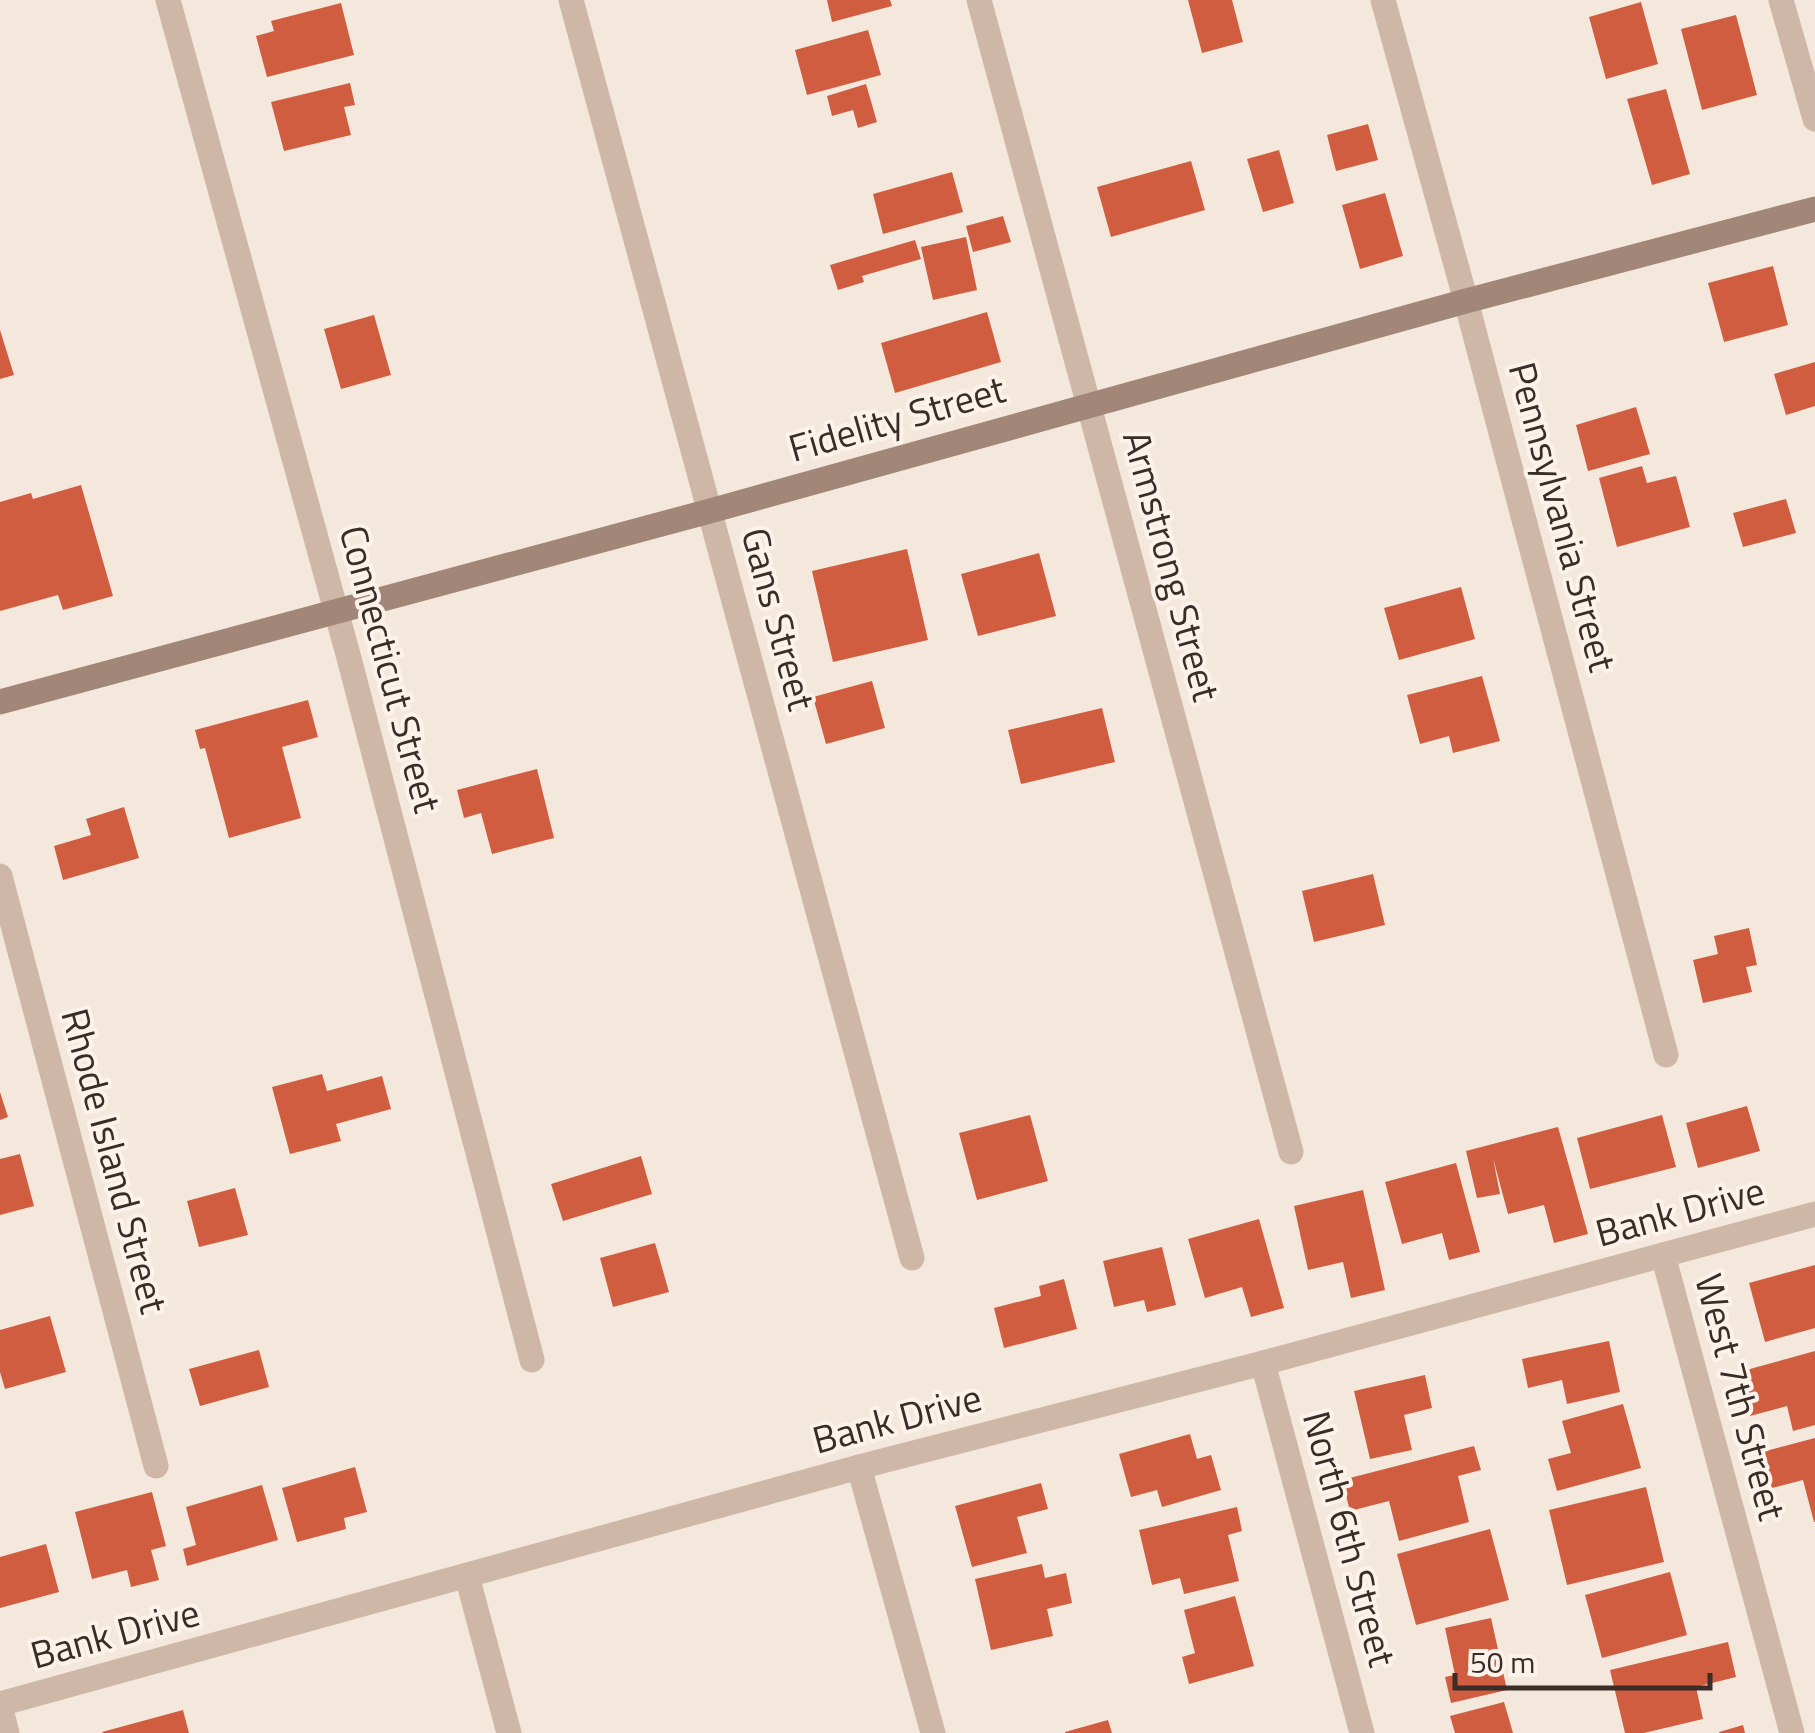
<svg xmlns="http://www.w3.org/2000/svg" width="1815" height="1733" viewBox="0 0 1815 1733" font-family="'Titillium Web',sans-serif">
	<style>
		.building { fill: #d05d3f }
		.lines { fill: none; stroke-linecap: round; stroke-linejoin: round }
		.minor { stroke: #ceb7a7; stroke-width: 25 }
		.secondary { stroke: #a28678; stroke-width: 25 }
		.labels { text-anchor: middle; stroke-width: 8; stroke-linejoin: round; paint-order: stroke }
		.street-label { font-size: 38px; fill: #3a2d28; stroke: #fbf2ea }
	</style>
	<rect width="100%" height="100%" fill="#f4e8dc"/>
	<!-- building -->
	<g class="building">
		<path d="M 827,0 L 890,0 L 892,6 L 832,22 Z"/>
		<path d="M 1188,0 L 1232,0 L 1243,42 L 1202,53 Z"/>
		<path d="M 1641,2 L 1658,64 L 1606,79 L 1589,17 Z"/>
		<path d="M 341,3 L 354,55 L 267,77 L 256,36 L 274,31 L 271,21 Z"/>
		<path d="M 1736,15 L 1757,95 L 1702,110 L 1681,29 Z"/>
		<path d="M 868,30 L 881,75 L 807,95 L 795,50 Z"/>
		<path d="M 350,83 L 355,105 L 344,107 L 351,135 L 284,151 L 271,102 Z"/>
		<path d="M 866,84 L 877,122 L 858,128 L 853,110 L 832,116 L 827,96 Z"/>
		<path d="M 1666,89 L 1690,174 L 1652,185 L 1627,99 Z"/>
		<path d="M 1368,124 L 1378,160 L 1336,171 L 1327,135 Z"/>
		<path d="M 1279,150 L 1294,203 L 1263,212 L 1247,159 Z"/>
		<path d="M 1191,161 L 1205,210 L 1111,237 L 1097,187 Z"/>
		<path d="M 952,172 L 963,212 L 883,234 L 873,194 Z"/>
		<path d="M 1385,193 L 1403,256 L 1360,269 L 1342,205 Z"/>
		<path d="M 1003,216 L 1011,242 L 973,252 L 966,226 Z"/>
		<path d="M 966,237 L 977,290 L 933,300 L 921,247 Z"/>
		<path d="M 915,240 L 921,259 L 862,276 L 864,282 L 838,290 L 830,265 Z"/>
		<path d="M 1773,266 L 1788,325 L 1724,342 L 1708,283 Z"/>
		<path d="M 987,312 L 1001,362 L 895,393 L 881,343 Z"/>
		<path d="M 374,315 L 391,375 L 341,389 L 324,329 Z"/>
		<path d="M 0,330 L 14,375 L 0,379 Z"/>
		<path d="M 1815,362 L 1815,406 L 1786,415 L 1774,374 Z"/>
		<path d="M 1636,407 L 1650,454 L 1588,471 L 1576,425 Z"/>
		<path d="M 1642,466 L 1647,483 L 1676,476 L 1690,527 L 1617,547 L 1599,478 Z"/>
		<path d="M 81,485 L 113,596 L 63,610 L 58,595 L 0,611 L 0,502 L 31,493 L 33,499 Z"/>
		<path d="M 1786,499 L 1796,533 L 1743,547 L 1733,513 Z"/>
		<path d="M 907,549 L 928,640 L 833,662 L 812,571 Z"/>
		<path d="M 1039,553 L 1056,616 L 978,636 L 961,574 Z"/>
		<path d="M 1461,587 L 1475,639 L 1399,660 L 1384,608 Z"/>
		<path d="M 1482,676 L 1500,741 L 1453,753 L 1449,736 L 1420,744 L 1407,695 Z"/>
		<path d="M 872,681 L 885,728 L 826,744 L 813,697 Z"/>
		<path d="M 308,700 L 318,737 L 282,747 L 301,818 L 229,838 L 205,748 L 200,749 L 195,730 Z"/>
		<path d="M 1102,708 L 1115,762 L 1021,784 L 1008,730 Z"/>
		<path d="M 537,769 L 554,838 L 492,854 L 481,813 L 464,818 L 457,790 Z"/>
		<path d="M 124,807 L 139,858 L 63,880 L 54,846 L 91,835 L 86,819 Z"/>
		<path d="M 1373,874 L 1385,925 L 1314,942 L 1302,891 Z"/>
		<path d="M 1749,928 L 1757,965 L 1746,967 L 1752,992 L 1703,1003 L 1693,960 L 1718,954 L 1714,936 Z"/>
		<path d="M 322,1074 L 327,1091 L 382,1076 L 391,1109 L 336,1124 L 341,1141 L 290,1154 L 272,1087 Z"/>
		<path d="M 0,1092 L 8,1117 L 0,1120 Z"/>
		<path d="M 1747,1106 L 1760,1151 L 1698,1168 L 1686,1123 Z"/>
		<path d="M 1030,1115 L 1048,1181 L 977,1200 L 959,1133 Z"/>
		<path d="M 1662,1115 L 1676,1167 L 1590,1189 L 1577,1138 Z"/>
		<path d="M 1558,1127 L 1588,1234 L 1554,1243 L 1544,1205 L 1508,1214 L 1493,1158 L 1500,1194 L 1477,1198 L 1466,1151 Z"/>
		<path d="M 20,1154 L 34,1206 L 0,1215 L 0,1159 Z"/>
		<path d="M 641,1156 L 652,1194 L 563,1221 L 551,1184 Z"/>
		<path d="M 1456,1163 L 1480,1252 L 1449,1260 L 1442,1233 L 1402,1244 L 1385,1182 Z"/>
		<path d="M 235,1188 L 248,1235 L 199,1247 L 187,1201 Z"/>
		<path d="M 1363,1190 L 1385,1290 L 1351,1298 L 1343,1262 L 1308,1270 L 1294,1206 Z"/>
		<path d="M 1259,1219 L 1284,1308 L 1251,1317 L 1242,1287 L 1205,1298 L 1188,1239 Z"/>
		<path d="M 655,1243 L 669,1292 L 613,1307 L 600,1258 Z"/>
		<path d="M 1162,1247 L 1176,1305 L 1147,1312 L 1144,1300 L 1114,1307 L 1103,1261 Z"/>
		<path d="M 1815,1265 L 1815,1328 L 1765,1342 L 1749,1283 Z"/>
		<path d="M 1064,1279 L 1077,1329 L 1004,1348 L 994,1308 L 1041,1296 L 1039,1286 Z"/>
		<path d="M 50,1316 L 66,1372 L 5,1389 L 0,1372 L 0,1330 Z"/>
		<path d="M 1609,1341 L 1620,1392 L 1567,1404 L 1562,1380 L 1528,1388 L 1522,1359 Z"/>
		<path d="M 259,1350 L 269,1387 L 200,1406 L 189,1369 Z"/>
		<path d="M 1815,1351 L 1815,1425 L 1793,1431 L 1787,1406 L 1750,1416 L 1739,1372 Z"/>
		<path d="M 1425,1375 L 1432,1408 L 1404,1415 L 1412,1450 L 1370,1459 L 1354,1391 Z"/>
		<path d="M 1623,1404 L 1641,1468 L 1557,1491 L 1548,1459 L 1571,1453 L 1562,1421 Z"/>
		<path d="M 1190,1434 L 1197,1459 L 1211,1455 L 1221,1490 L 1162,1507 L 1157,1490 L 1131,1497 L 1119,1454 Z"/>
		<path d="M 1815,1438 L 1815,1522 L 1814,1522 L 1803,1480 L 1772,1488 L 1762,1452 Z"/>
		<path d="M 1474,1446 L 1481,1470 L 1458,1476 L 1469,1522 L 1399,1541 L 1389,1501 L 1350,1511 L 1342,1480 Z"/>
		<path d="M 355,1467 L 367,1512 L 344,1518 L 346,1529 L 297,1542 L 282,1488 Z"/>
		<path d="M 1041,1483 L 1048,1509 L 1017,1517 L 1027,1553 L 972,1567 L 955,1506 Z"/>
		<path d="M 262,1485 L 278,1540 L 187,1566 L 183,1549 L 196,1545 L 186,1507 Z"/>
		<path d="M 1646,1487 L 1664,1562 L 1567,1585 L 1549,1510 Z"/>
		<path d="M 152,1492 L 166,1546 L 151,1550 L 159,1580 L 131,1587 L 127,1570 L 92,1579 L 75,1512 Z"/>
		<path d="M 1237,1507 L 1242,1531 L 1228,1535 L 1239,1581 L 1184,1594 L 1180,1578 L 1152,1585 L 1139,1530 Z"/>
		<path d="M 1490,1529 L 1509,1600 L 1416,1625 L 1397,1554 Z"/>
		<path d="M 46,1544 L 59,1592 L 0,1608 L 0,1557 Z"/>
		<path d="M 1042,1564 L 1045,1578 L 1066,1573 L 1072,1603 L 1047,1609 L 1053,1636 L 991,1650 L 975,1579 Z"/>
		<path d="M 1670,1572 L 1687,1635 L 1602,1658 L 1585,1595 Z"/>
		<path d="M 1235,1596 L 1254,1666 L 1189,1684 L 1182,1657 L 1195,1653 L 1184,1610 Z"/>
		<path d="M 1491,1618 L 1507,1690 L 1451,1703 L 1445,1677 L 1455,1675 L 1445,1628 Z"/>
		<path d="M 1728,1642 L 1736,1677 L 1696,1687 L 1703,1719 L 1644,1733 L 1625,1733 L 1610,1670 Z"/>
		<path d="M 1504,1702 L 1513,1733 L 1455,1733 L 1450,1716 Z"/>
		<path d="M 183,1710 L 189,1733 L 103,1733 L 102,1732 Z"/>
		<path d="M 1108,1720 L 1112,1733 L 1065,1733 L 1065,1732 Z"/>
		<path d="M 1743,1725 L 1745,1733 L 1719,1733 L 1719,1732 Z"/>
	</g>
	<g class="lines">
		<!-- minor -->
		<g class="minor">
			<path d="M 168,0 L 349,658 L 532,1360"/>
			<path d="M 571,0 L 912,1258"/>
			<path d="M 979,0 L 1291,1152"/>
			<path d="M 1383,0 L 1466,301 L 1666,1055"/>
			<path d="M 1781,0 L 1815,119"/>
			<path d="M 0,876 L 156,1466"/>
			<path d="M 1663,1255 L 1792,1733"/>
			<path d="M 1263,1363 L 1362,1733"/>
			<path d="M 859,1467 L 933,1733"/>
			<path d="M 467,1576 L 509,1733"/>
			<path d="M 0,1704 L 859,1467 L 1263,1363 L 1815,1214"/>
			<path d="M 0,1706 L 7,1733"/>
		</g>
		<!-- secondary -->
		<path class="secondary" d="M 0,702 L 710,511 L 1466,301 L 1815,209"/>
	</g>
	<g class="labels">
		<!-- street labels -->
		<g class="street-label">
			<text transform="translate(897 419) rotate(-16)" y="13">Fidelity Street</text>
			<text transform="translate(1562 517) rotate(75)" y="13">Pennsylvania Street</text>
			<text transform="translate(1171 566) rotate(75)" y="13">Armstrong Street</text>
			<text transform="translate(778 619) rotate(75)" y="13">Gans Street</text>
			<text transform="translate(390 669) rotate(75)" y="13">Connecticut Street</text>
			<text transform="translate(114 1161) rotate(75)" y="13">Rhode Island Street</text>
			<text transform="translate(1680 1212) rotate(-15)" y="13">Bank Drive</text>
			<text transform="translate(1740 1397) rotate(75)" y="13">West 7th Street</text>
			<text transform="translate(897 1419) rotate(-15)" y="13">Bank Drive</text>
			<text transform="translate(1349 1539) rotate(75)" y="13">North 6th Street</text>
			<text transform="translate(115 1634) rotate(-15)" y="13">Bank Drive</text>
		</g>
	</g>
	<!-- scale -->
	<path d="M1455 1673v15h255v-15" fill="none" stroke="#3a2d28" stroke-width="5"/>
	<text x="1470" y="1673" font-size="30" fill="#3a2d28" stroke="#fbf2ea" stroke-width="8" paint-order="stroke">50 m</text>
</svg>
